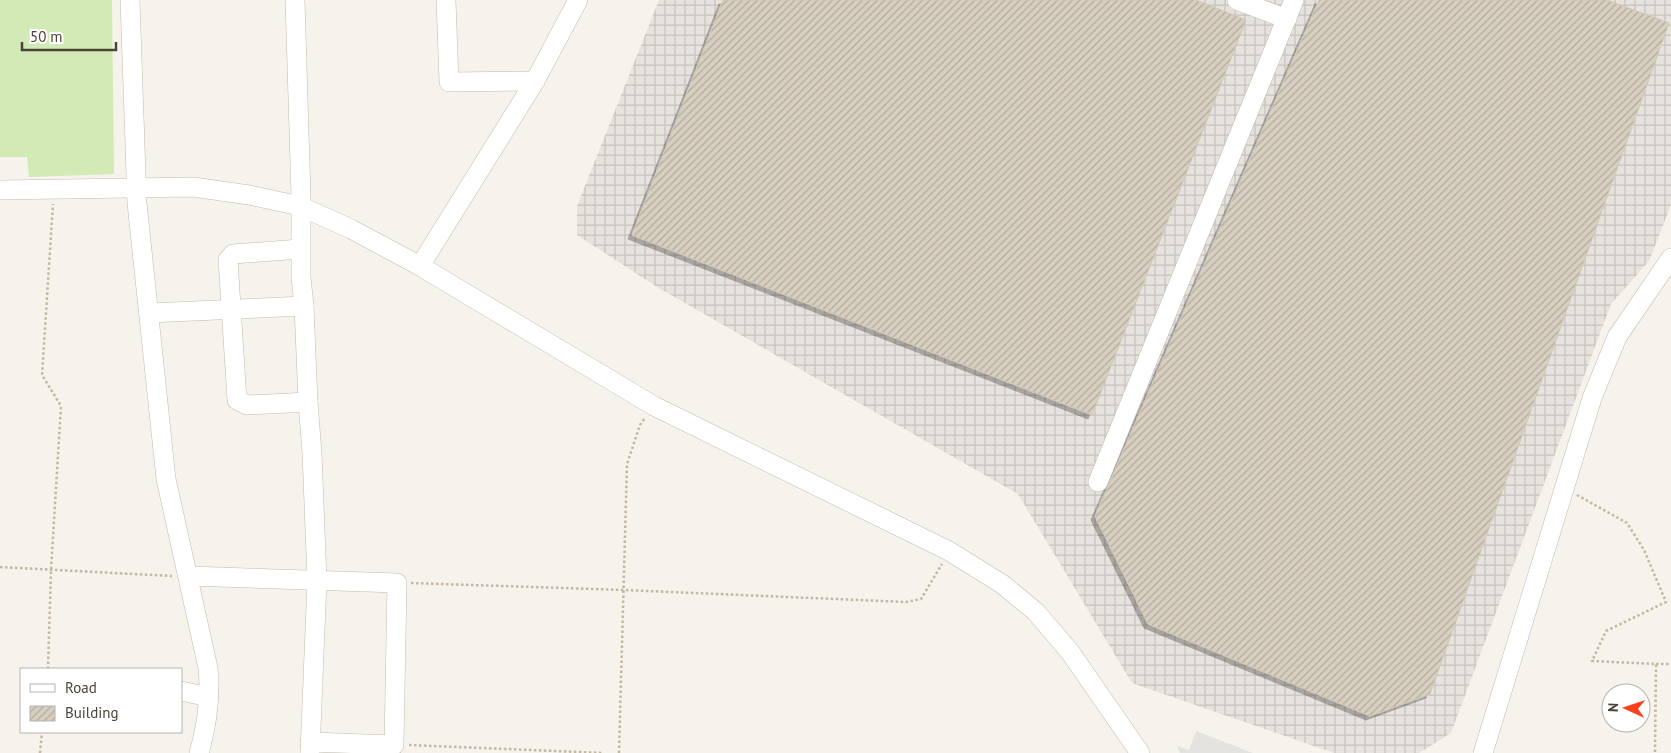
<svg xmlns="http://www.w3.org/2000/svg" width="1671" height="753" viewBox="0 0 1671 753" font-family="'PT Sans',sans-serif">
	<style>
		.industrial { fill: url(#industrial-grid) }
		.pitch { fill: #d2eab5 }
		.parking { fill: #e5e3e0 }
		.building { fill: url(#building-hatch); stroke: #d3c7b4; filter: url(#shadow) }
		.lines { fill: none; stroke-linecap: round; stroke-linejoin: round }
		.minor-casing { stroke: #c2bbae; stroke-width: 20 }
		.path { stroke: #c4b79f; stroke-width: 2.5; stroke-dasharray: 2.5 2.5; stroke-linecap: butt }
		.minor { stroke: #fff; stroke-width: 19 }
	</style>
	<defs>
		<pattern id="industrial-grid" width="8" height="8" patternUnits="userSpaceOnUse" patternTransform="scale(1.25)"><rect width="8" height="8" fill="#e6e2dd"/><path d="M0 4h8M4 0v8" fill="none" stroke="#c7c3be"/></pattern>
		<pattern id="building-hatch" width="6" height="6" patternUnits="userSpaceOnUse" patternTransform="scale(1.25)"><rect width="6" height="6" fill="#d8cfc1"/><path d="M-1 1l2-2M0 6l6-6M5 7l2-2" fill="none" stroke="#b1aa9e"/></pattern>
		<filter id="shadow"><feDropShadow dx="-4" dy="4" stdDeviation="0" flood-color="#0004"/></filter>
	</defs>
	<rect width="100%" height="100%" fill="#f6f3ec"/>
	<!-- industrial -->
	<path class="industrial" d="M 659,0 L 1671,0 L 1671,205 L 1649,261 L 1611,304 L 1451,733 L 1419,753 L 1334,753 L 1132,683 L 1018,494 L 657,287 L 577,235 L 577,206 Z"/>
	<!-- pitch -->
	<path class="pitch" d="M 0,0 L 112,0 L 114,174 L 29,177 L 27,157 L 0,157 Z"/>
	<!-- parking -->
	<path class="parking" d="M 1196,731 L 1253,753 L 1180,753 L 1177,746 L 1189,750 Z"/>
	<!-- building -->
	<g class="building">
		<path d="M 723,0 L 1196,0 L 1246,20 L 1092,415 L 632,235 Z"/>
		<path d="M 1319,0 L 1607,0 L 1669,23 L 1430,694 L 1370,716 L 1148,624 L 1095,516 Z"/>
	</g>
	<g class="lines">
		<defs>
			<g id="minor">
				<path d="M 130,0 L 137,203 L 166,479 L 208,668 C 211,697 207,725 199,753"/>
				<path d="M 295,0 L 301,197 L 301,277 L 304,306 L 308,402 L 312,453 L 317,581 L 310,753"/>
				<path d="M 446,0 L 449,82 L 535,81"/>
				<path d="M 1237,0 L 1287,19"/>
				<path d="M 0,190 L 193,187 L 249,195 L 300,206 L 351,229 L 420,266 L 654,406 L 949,551 L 1002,584 L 1036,612 L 1070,652 L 1140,753"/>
				<path d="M 300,249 L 233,254 L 228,260 L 237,400 L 247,405 L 308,402"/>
				<path d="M 420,266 L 535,81 L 578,0"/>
				<path d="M 149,313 L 304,306"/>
				<path d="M 1098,482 L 1294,0"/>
				<path d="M 188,576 L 397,583 L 394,745 L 310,742"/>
				<path d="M 181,691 L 209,697"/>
				<path d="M 1483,753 L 1592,398 L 1617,337 L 1671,258"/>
			</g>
		</defs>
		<!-- minor casing -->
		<use href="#minor" class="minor-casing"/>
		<!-- path -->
		<g class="path">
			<path d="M 1577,495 L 1627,523 L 1644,550 L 1666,602 L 1606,631 L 1592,661 L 1656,664 L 1655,753"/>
			<path d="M 0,567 L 172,576"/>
			<path d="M 411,583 L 624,590 L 906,602 L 921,599 L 942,564"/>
			<path d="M 1656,664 L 1671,664"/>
			<path d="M 48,669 L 51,570 L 61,406 L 42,375 L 53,204"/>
			<path d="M 409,745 L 603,753"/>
			<path d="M 40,753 L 42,732"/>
			<path d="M 619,753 L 627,464 L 640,425 L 645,418"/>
		</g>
		<!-- minor -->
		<use href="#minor" class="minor"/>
	</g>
	<!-- legend -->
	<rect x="20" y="668" width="162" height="65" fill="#ffffff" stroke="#b7b4b0"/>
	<rect x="30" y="684" width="25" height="8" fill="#ffffff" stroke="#b7b4b0"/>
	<text x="65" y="693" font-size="15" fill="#4b4439">Road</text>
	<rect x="30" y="706" width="25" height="15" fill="url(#building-hatch)" stroke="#b7b4b0"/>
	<text x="65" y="718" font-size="15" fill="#4b4439">Building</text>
	<!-- north arrow -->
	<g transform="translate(1626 708) rotate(273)"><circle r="24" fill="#ffffff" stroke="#b7b4b0"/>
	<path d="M0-4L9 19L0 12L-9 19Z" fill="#fc3f1d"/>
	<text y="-8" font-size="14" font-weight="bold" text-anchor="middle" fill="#4b4439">N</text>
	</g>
	<!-- scale -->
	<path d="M22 42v8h94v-8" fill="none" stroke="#4b4439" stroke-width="2.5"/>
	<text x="30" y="42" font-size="15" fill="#4b4439" stroke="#ffffff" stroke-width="4" paint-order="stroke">50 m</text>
</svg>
